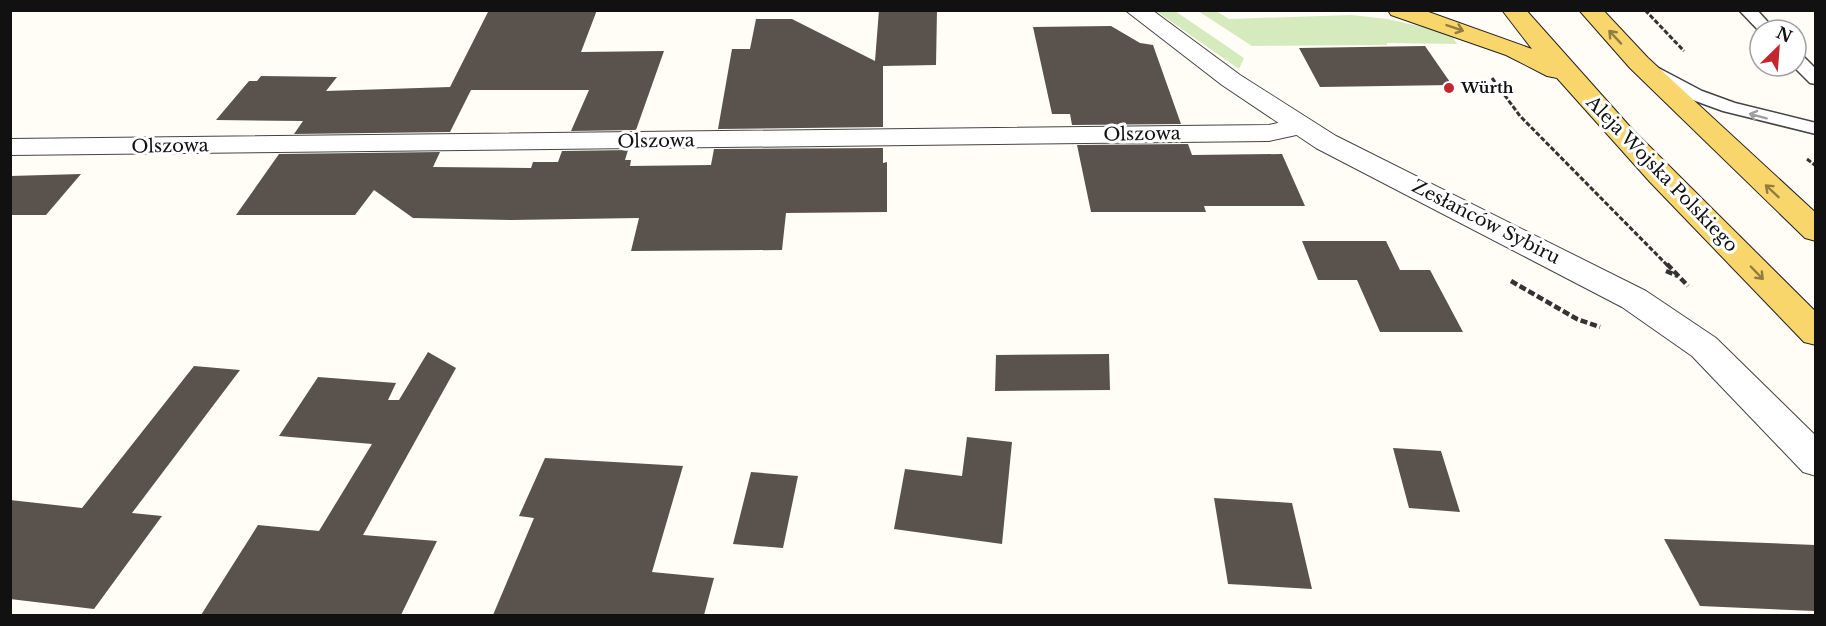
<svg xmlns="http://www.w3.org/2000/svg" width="1826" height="626" viewBox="0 0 1826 626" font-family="'Libre Baskerville',serif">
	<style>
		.green { fill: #d5ebbd }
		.building { fill: #5a524d }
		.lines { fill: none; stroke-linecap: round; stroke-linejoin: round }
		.service-casing { stroke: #444; stroke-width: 3 }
		.minor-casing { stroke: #444; stroke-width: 2 }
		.tertiary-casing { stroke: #444; stroke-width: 2 }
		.primary-casing { stroke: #222; stroke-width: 2 }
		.path-far1 { stroke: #333; stroke-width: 3; stroke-dasharray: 5 2; stroke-linecap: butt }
		.path { stroke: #333; stroke-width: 4.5; stroke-dasharray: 7 3; stroke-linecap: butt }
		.service { fill: #fff; fill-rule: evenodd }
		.minor { fill: #fff; fill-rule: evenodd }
		.tertiary { fill: #fff; fill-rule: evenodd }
		.primary { fill: #f9d66b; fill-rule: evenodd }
		.oneway { stroke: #917d42 }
		.oneway2 { stroke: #a0a0a0 }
		.poi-dot { fill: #c4262e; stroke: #fff; stroke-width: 2 }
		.labels { text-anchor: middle; stroke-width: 6; stroke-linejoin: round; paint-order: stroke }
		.far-poi-label { font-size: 15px; font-weight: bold; fill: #111; stroke: #fff; text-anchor: start }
		.street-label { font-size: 18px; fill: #111; stroke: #fff }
	</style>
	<rect width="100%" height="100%" fill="#fffdf5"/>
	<!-- green -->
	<g class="green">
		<path d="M 1156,11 L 1175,11 L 1244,58 L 1239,69 Z"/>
		<path d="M 1198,11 L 1216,11 L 1229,19 L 1352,15 L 1387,19 L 1450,33 L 1457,44 L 1387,43 L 1387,45 L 1252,46 Z"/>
	</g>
	<!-- building -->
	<g class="building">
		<path d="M 489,10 L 597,10 L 581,52 L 664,51 L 636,130 L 571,131 L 589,90 L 471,90 L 450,132 L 294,134 L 303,121 L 216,120 L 249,81 L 257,81 L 261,76 L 337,77 L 326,91 L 450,87 Z"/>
		<path d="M 879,10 L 937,10 L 936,65 L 883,66 L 883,127 L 718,129 L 732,49 L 750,49 L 756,19 L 792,19 L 875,61 Z"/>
		<path d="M 1111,26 L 1140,43 L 1153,45 L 1181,124 L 1072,125 L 1070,114 L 1052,114 L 1033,27 Z"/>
		<path d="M 1425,46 L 1452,85 L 1320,87 L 1299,48 Z"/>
		<path d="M 1188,144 L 1192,155 L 1282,154 L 1305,206 L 1204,206 L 1206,212 L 1091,212 L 1077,145 Z"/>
		<path d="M 883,148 L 883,163 L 887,162 L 887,212 L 786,213 L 782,250 L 631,251 L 639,218 L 511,220 L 413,218 L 374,190 L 355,215 L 236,215 L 279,154 L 440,152 L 433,167 L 531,168 L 533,162 L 558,162 L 562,151 L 628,150 L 625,160 L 631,160 L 630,166 L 711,165 L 714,149 Z"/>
		<path d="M 81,174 L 46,215 L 10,215 L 10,176 Z"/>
		<path d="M 1302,241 L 1386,241 L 1400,270 L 1430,270 L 1463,332 L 1380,332 L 1357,280 L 1318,280 Z"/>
		<path d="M 428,352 L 456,368 L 363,535 L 437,541 L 401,615 L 201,615 L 258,525 L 319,531 L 372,444 L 279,436 L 318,377 L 396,383 L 388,400 L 399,400 Z"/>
		<path d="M 1109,354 L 1110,390 L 995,391 L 996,355 Z"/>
		<path d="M 194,366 L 240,370 L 132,513 L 162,516 L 94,609 L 10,599 L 10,500 L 82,508 Z"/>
		<path d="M 967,437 L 1012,442 L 1002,544 L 894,529 L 905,469 L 962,476 Z"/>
		<path d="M 1393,448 L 1441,451 L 1460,512 L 1409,508 Z"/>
		<path d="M 545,458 L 683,466 L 652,572 L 714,578 L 704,615 L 493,615 L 534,518 L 519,516 Z"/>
		<path d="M 751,472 L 798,476 L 783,548 L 733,544 Z"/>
		<path d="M 1214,498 L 1292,503 L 1312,589 L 1228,584 Z"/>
		<path d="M 1664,539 L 1815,545 L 1815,611 L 1700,606 Z"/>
	</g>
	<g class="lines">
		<defs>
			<g id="service">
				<path d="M 1739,10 L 1757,10 L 1775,30 L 1760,30 L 1760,32 Z"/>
				<path d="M 1796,54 L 1802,55 L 1816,69 L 1816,84 L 1810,83 L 1793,66 L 1796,66 Z"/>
				<path d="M 1649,63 L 1702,91 L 1735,103 L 1816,123 L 1816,134 L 1723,111 L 1690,99 L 1643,72 L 1640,68 L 1643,64 Z"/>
			</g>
			<path id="minor" d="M 1300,118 L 1310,120 L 1314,126 L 1310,132 L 1269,141 L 10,155 L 10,139 L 1269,125 Z"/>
			<path id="tertiary" d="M 1125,10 L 1152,10 L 1240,75 L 1336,136 L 1646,291 L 1716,338 L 1816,436 L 1816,476 L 1803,472 L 1692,356 L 1622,307 L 1316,148 L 1222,85 Z"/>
			<g id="primary">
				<path d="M 1388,10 L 1423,10 L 1532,49 L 1502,10 L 1526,10 L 1632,129 L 1816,312 L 1816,345 L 1804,342 L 1650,182 L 1557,78 L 1547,76 L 1506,55 L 1391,15 Z"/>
				<path d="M 1579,10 L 1603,10 L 1648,58 L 1816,213 L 1816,241 L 1805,238 L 1630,68 Z"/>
			</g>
		</defs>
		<!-- service casing -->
		<use href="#service" class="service-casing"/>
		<!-- minor casing -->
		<use href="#minor" class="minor-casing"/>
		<!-- tertiary casing -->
		<use href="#tertiary" class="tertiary-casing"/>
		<!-- primary casing -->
		<use href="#primary" class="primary-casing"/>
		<!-- path-far1 -->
		<g class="path-far1">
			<path d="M 1645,10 L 1684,51"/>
			<path d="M 1492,78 L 1520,116 L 1668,266"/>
			<path d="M 1807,159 L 1816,166"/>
		</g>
		<!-- path -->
		<g class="path">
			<path d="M 1667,264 L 1688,286"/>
			<path d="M 1666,271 L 1678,276"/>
			<path d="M 1511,281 L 1577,319 L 1600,327"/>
		</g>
		<!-- service -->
		<use href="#service" class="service"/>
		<!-- minor -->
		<use href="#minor" class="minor"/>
		<!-- tertiary -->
		<use href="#tertiary" class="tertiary"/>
		<!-- primary -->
		<use href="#primary" class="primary"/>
	</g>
	<!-- one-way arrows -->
	<defs><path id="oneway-shaft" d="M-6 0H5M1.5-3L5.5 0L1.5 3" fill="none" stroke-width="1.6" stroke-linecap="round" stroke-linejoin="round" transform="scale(1.5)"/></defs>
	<g class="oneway">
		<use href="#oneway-shaft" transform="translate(1455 28) rotate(19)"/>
		<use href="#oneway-shaft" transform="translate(1615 37) rotate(-133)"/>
		<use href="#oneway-shaft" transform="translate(1772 191) rotate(-137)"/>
		<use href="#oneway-shaft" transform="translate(1757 273) rotate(46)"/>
	</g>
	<use class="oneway2" href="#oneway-shaft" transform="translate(1758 116) rotate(-165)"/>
	<!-- markers -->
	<circle class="poi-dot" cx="1449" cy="88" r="6"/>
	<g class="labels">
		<!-- far-poi labels -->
		<g class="far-poi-label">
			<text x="1461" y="93">Würth</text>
		</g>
		<!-- street labels -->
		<g class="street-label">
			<text transform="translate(1142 134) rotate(-1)" y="6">Olszowa</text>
			<text transform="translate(656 141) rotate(-1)" y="6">Olszowa</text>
			<text transform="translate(170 146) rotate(-1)" y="6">Olszowa</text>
			<text transform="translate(1662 174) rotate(46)" y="6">Aleja Wojska Polskiego</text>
			<text transform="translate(1486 222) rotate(27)" y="6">Zesłańców Sybiru</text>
		</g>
	</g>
	<!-- border -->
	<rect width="1826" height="626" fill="none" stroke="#111111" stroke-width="24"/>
	<!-- north arrow -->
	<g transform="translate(1778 48) rotate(25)"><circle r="28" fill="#ffffff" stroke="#a0a0a0" stroke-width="1.5"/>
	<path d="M0-4.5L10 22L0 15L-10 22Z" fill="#c4262e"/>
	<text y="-9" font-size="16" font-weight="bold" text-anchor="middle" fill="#111111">N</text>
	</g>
</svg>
